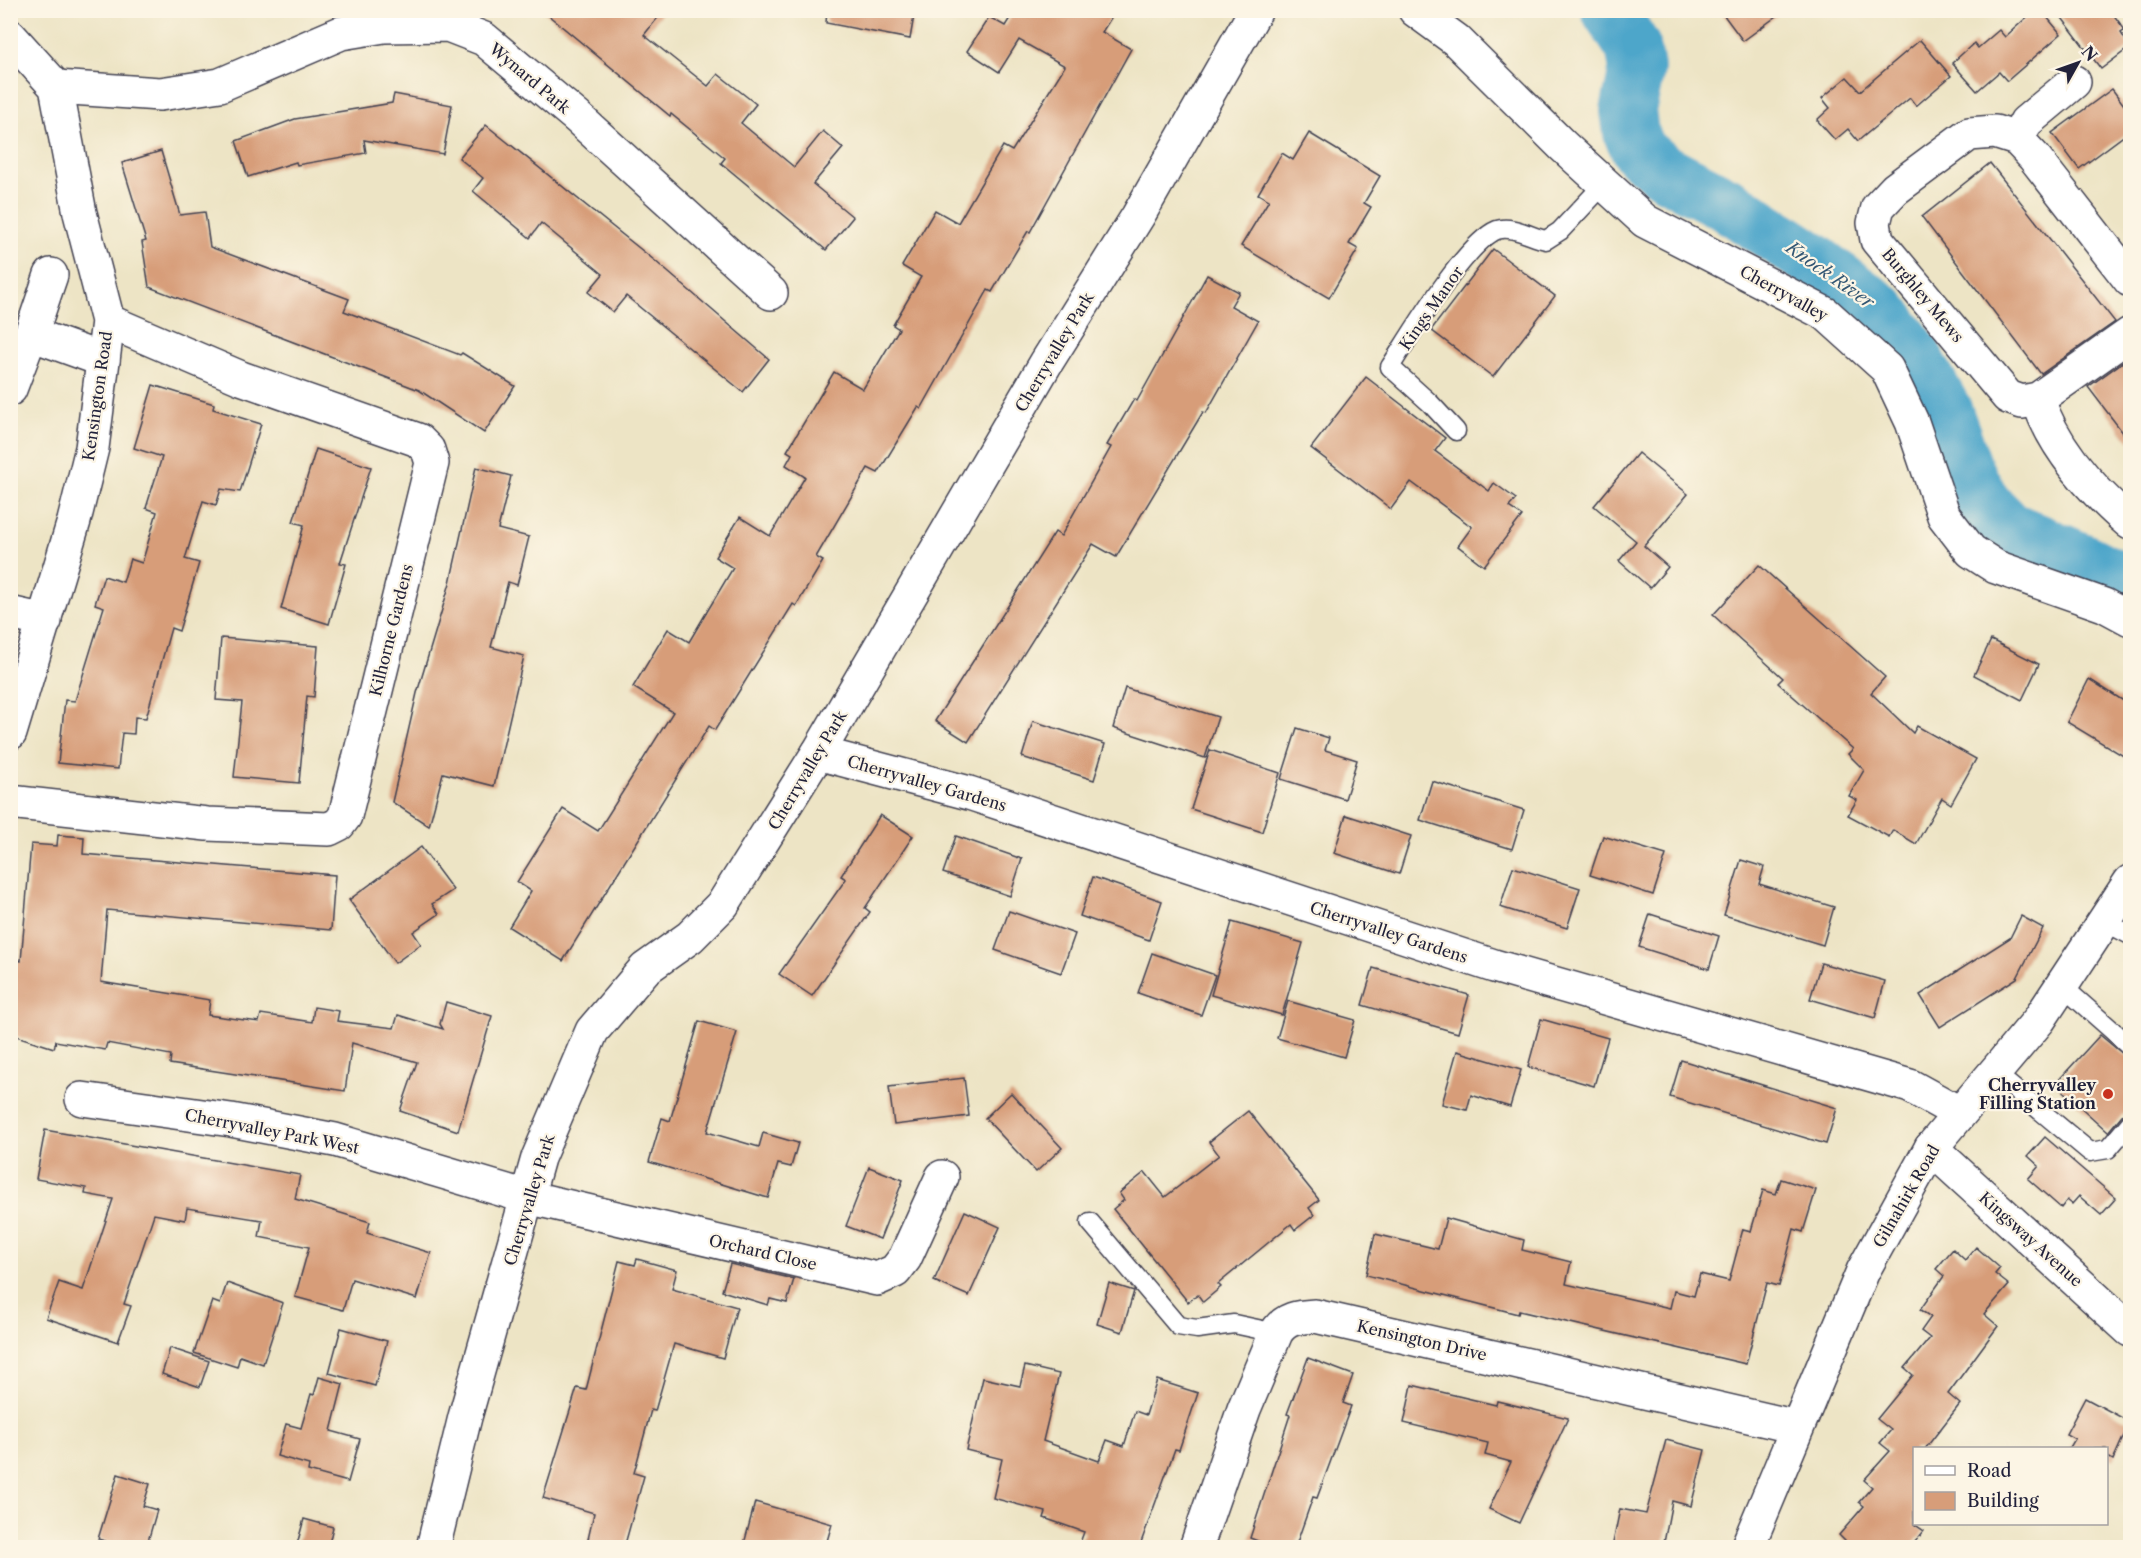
<svg xmlns="http://www.w3.org/2000/svg" width="2141" height="1558" viewBox="0 0 2141 1558" font-family="'Libre Caslon Text',serif">
	<style>
		.lines { fill: none; stroke-linecap: round; stroke-linejoin: round }
		.river { stroke: #4da6ca; stroke-width: 56 }
		.building { fill: #d79d79 }
		.service-casing { stroke: #403f50; stroke-width: 21 }
		.minor-casing { stroke: #403f50; stroke-width: 36 }
		.tertiary-casing { stroke: #403f50; stroke-width: 36 }
		.service { stroke: #fff; stroke-width: 18 }
		.minor { stroke: #fff; stroke-width: 33 }
		.tertiary { stroke: #fff; stroke-width: 33 }
		.poi-dot { fill: #c8321e; stroke: #fcf5e5; stroke-width: 2 }
		.labels { text-anchor: middle; stroke-width: 4.5; stroke-linejoin: round; paint-order: stroke }
		.street-label { font-size: 16px; fill: #22223b; stroke: #fcf5e5 }
		.poi-label { font-size: 16px; font-weight: bold; fill: #22223b; stroke: #fcf5e5; text-anchor: end }
		.water-label { font-size: 18px; font-style: italic; fill: #335774; stroke: #fcf5e5 }
	</style>
	<rect width="100%" height="100%" fill="#fcf5e5"/>
	<filter id="ink" filterUnits="userSpaceOnUse"><feTurbulence type="fractalNoise" baseFrequency=".0167" numOctaves="2"/><feDisplacementMap in="SourceGraphic" scale="12" xChannelSelector="R" yChannelSelector="G"/><feConvolveMatrix kernelMatrix="1 2 1 2 8 2 1 2 1" color-interpolation-filters="sRGB"/></filter>
	<filter id="wash" filterUnits="userSpaceOnUse"><feTurbulence type="fractalNoise" baseFrequency=".008" numOctaves="4" result="noise"/><feDisplacementMap in="SourceGraphic" scale="24" xChannelSelector="R" yChannelSelector="G"/><feGaussianBlur stdDeviation="1.35" result="paint"/><feColorMatrix in="noise" values="0 0 0 0 0 0 0 0 0 0 0 0 0 0 0 0 0 1.4 0 .05"/><feComposite in="paint" operator="in"/></filter>
	<g filter="url(#wash)">
		<rect width="100%" height="100%" fill="#ede4c5"/>
		<g class="lines">
			<!-- river -->
			<path class="river" d="M 1609,10 L 1633,47 L 1637,68 L 1628,111 L 1631,133 L 1640,152 L 1663,171 L 1730,206 L 1811,259 L 1880,310 L 1913,354 L 1944,410 L 1967,474 L 1984,504 L 2009,529 L 2087,563 L 2130,585"/>
		</g>
		<g id="blocks">
			<!-- building -->
			<g class="building">
				<path d="M 542,10 L 664,10 L 644,35 L 708,86 L 718,74 L 756,104 L 741,123 L 794,167 L 823,131 L 843,148 L 813,184 L 853,217 L 826,250 L 721,163 L 725,158 L 671,114 L 670,116 Z"/>
				<path d="M 827,10 L 915,10 L 910,39 L 826,23 Z"/>
				<path d="M 1015,10 L 1116,10 L 1102,32 L 1131,49 L 1030,232 L 1028,231 L 992,292 L 988,290 L 921,409 L 918,407 L 878,473 L 868,468 L 816,557 L 823,561 L 796,606 L 793,604 L 715,730 L 709,726 L 563,961 L 509,927 L 531,891 L 517,882 L 563,809 L 598,831 L 673,712 L 633,687 L 668,629 L 689,642 L 733,568 L 715,557 L 740,517 L 770,536 L 805,477 L 786,465 L 792,454 L 787,451 L 834,372 L 863,389 L 899,329 L 893,325 L 921,277 L 902,266 L 935,210 L 958,223 L 1003,146 L 1012,151 L 1065,66 L 1019,40 L 999,72 L 967,51 L 989,17 L 1005,26 Z"/>
				<path d="M 1720,10 L 1785,10 L 1743,41 Z"/>
				<path d="M 2035,10 L 2041,10 L 2061,34 L 2007,81 L 1999,72 L 1977,91 L 1952,63 L 1974,43 L 1978,48 L 1999,30 L 2005,37 Z"/>
				<path d="M 2056,10 L 2110,10 L 2125,30 L 2121,33 L 2130,47 L 2101,69 Z"/>
				<path d="M 1920,40 L 1951,76 L 1916,106 L 1910,98 L 1858,141 L 1848,129 L 1835,140 L 1817,120 L 1830,108 L 1822,98 L 1847,77 L 1860,91 Z"/>
				<path d="M 2112,89 L 2130,113 L 2130,131 L 2079,169 L 2052,133 Z"/>
				<path d="M 394,94 L 452,105 L 443,154 L 364,140 L 366,153 L 297,165 L 296,162 L 248,177 L 236,141 L 295,119 L 392,103 Z"/>
				<path d="M 486,125 L 654,260 L 769,359 L 743,392 L 626,296 L 613,312 L 588,292 L 603,274 L 541,223 L 530,238 L 473,191 L 483,178 L 459,158 Z"/>
				<path d="M 1309,133 L 1380,176 L 1364,203 L 1371,207 L 1349,244 L 1358,249 L 1329,298 L 1241,246 L 1269,200 L 1258,194 L 1282,153 L 1293,160 Z"/>
				<path d="M 161,151 L 180,215 L 205,212 L 210,247 L 349,299 L 344,311 L 460,355 L 462,353 L 515,386 L 484,433 L 419,390 L 149,287 L 142,242 L 146,241 L 122,163 Z"/>
				<path d="M 1990,163 L 2115,322 L 2041,374 L 1922,217 Z"/>
				<path d="M 1493,249 L 1555,296 L 1493,377 L 1431,330 Z"/>
				<path d="M 1207,275 L 1239,292 L 1231,306 L 1258,321 L 1206,413 L 1203,412 L 1116,557 L 1093,544 L 968,742 L 935,721 L 1055,532 L 1061,536 L 1111,447 L 1107,445 L 1134,399 L 1137,401 Z"/>
				<path d="M 2130,357 L 2130,442 L 2088,387 Z"/>
				<path d="M 1366,377 L 1445,438 L 1435,451 L 1489,491 L 1494,483 L 1516,499 L 1509,507 L 1522,516 L 1484,566 L 1458,546 L 1472,527 L 1411,482 L 1391,509 L 1311,448 Z"/>
				<path d="M 153,385 L 214,404 L 213,409 L 261,424 L 240,492 L 221,489 L 216,505 L 203,501 L 185,559 L 199,563 L 179,631 L 171,628 L 146,718 L 135,717 L 134,734 L 122,733 L 118,769 L 58,763 L 65,700 L 75,701 L 104,607 L 95,604 L 104,576 L 123,582 L 130,559 L 142,563 L 157,512 L 146,508 L 162,457 L 134,448 Z"/>
				<path d="M 316,449 L 371,467 L 340,563 L 346,564 L 329,624 L 281,609 L 304,525 L 293,522 Z"/>
				<path d="M 1638,453 L 1688,494 L 1644,546 L 1668,567 L 1650,588 L 1619,561 L 1636,541 L 1594,506 Z"/>
				<path d="M 476,467 L 511,476 L 498,529 L 529,537 L 517,585 L 508,582 L 491,647 L 524,656 L 494,786 L 443,773 L 429,826 L 392,802 L 417,693 L 450,583 Z"/>
				<path d="M 1759,565 L 1885,677 L 1871,693 L 1913,733 L 1917,726 L 1976,759 L 1951,804 L 1942,798 L 1916,844 L 1893,830 L 1889,837 L 1848,815 L 1857,800 L 1849,796 L 1864,770 L 1848,754 L 1853,749 L 1778,683 L 1783,678 L 1713,615 Z"/>
				<path d="M 221,638 L 318,646 L 314,697 L 307,696 L 299,783 L 234,777 L 242,702 L 216,700 Z"/>
				<path d="M 1991,640 L 2039,664 L 2022,700 L 1974,675 Z"/>
				<path d="M 2089,679 L 2130,705 L 2130,760 L 2067,722 Z"/>
				<path d="M 1125,688 L 1218,717 L 1205,758 L 1113,728 Z"/>
				<path d="M 1033,721 L 1105,744 L 1094,780 L 1022,757 Z"/>
				<path d="M 1297,728 L 1329,738 L 1325,750 L 1357,760 L 1345,799 L 1281,779 Z"/>
				<path d="M 1210,750 L 1280,773 L 1262,832 L 1191,809 Z"/>
				<path d="M 1432,781 L 1524,810 L 1512,849 L 1420,820 Z"/>
				<path d="M 880,815 L 913,836 L 865,908 L 870,912 L 812,996 L 779,974 L 846,879 L 841,876 Z"/>
				<path d="M 1346,815 L 1411,836 L 1399,874 L 1334,853 Z"/>
				<path d="M 58,835 L 84,837 L 83,854 L 335,875 L 331,930 L 107,910 L 101,982 L 210,1000 L 208,1015 L 259,1022 L 261,1014 L 312,1022 L 314,1007 L 339,1011 L 337,1021 L 394,1028 L 398,1015 L 443,1029 L 440,1024 L 446,1002 L 492,1016 L 458,1131 L 400,1111 L 417,1062 L 352,1043 L 345,1091 L 170,1064 L 171,1055 L 107,1043 L 105,1050 L 56,1041 L 54,1048 L 10,1034 L 10,958 L 21,961 L 31,844 L 57,846 Z"/>
				<path d="M 956,836 L 1022,859 L 1010,896 L 943,873 Z"/>
				<path d="M 1603,836 L 1666,855 L 1653,895 L 1590,875 Z"/>
				<path d="M 421,847 L 453,890 L 432,904 L 439,914 L 413,932 L 421,944 L 395,963 L 349,900 Z"/>
				<path d="M 1741,860 L 1764,867 L 1759,884 L 1834,907 L 1823,945 L 1724,915 Z"/>
				<path d="M 1513,867 L 1580,888 L 1567,928 L 1500,907 Z"/>
				<path d="M 1093,877 L 1162,901 L 1149,940 L 1080,916 Z"/>
				<path d="M 1009,911 L 1075,934 L 1061,973 L 995,950 Z"/>
				<path d="M 1650,914 L 1719,936 L 1709,969 L 1639,947 Z"/>
				<path d="M 2021,916 L 2043,928 L 2017,978 L 1940,1027 L 1920,995 L 2010,938 Z"/>
				<path d="M 1232,922 L 1303,943 L 1282,1015 L 1211,995 Z"/>
				<path d="M 1152,953 L 1215,975 L 1201,1015 L 1138,993 Z"/>
				<path d="M 1821,963 L 1885,981 L 1875,1018 L 1810,999 Z"/>
				<path d="M 1373,968 L 1469,995 L 1458,1033 L 1362,1005 Z"/>
				<path d="M 1288,1001 L 1355,1020 L 1344,1057 L 1277,1038 Z"/>
				<path d="M 1541,1019 L 1608,1038 L 1594,1086 L 1528,1067 Z"/>
				<path d="M 699,1021 L 737,1032 L 707,1132 L 759,1147 L 763,1133 L 798,1143 L 791,1167 L 778,1164 L 768,1198 L 649,1162 L 662,1118 L 670,1121 Z"/>
				<path d="M 2100,1035 L 2123,1054 L 2130,1057 L 2130,1112 L 2122,1115 L 2108,1132 L 2055,1084 Z"/>
				<path d="M 1457,1051 L 1521,1070 L 1510,1107 L 1471,1095 L 1467,1110 L 1442,1104 Z"/>
				<path d="M 1681,1060 L 1837,1108 L 1826,1144 L 1670,1097 Z"/>
				<path d="M 964,1078 L 969,1116 L 894,1125 L 889,1087 Z"/>
				<path d="M 1011,1093 L 1062,1148 L 1036,1172 L 985,1118 Z"/>
				<path d="M 1248,1111 L 1319,1200 L 1309,1208 L 1314,1215 L 1295,1230 L 1291,1224 L 1218,1284 L 1221,1287 L 1203,1302 L 1198,1295 L 1188,1302 L 1113,1209 L 1124,1200 L 1119,1193 L 1145,1172 L 1165,1197 L 1219,1155 L 1209,1142 Z"/>
				<path d="M 45,1130 L 300,1175 L 295,1199 L 370,1222 L 367,1233 L 431,1253 L 417,1299 L 352,1279 L 343,1310 L 295,1297 L 309,1247 L 259,1237 L 262,1220 L 187,1208 L 185,1220 L 154,1214 L 124,1304 L 131,1306 L 118,1342 L 46,1318 L 59,1282 L 83,1290 L 113,1199 L 85,1194 L 86,1188 L 36,1179 Z"/>
				<path d="M 2045,1137 L 2116,1198 L 2101,1215 L 2079,1196 L 2072,1204 L 2067,1200 L 2061,1208 L 2028,1179 L 2039,1166 L 2028,1156 Z"/>
				<path d="M 869,1167 L 903,1180 L 880,1239 L 846,1226 Z"/>
				<path d="M 1781,1179 L 1816,1190 L 1803,1232 L 1794,1229 L 1779,1286 L 1767,1283 L 1746,1364 L 1519,1311 L 1518,1314 L 1366,1275 L 1375,1234 L 1438,1249 L 1446,1218 L 1524,1240 L 1522,1250 L 1571,1262 L 1566,1284 L 1670,1308 L 1674,1291 L 1694,1296 L 1700,1274 L 1729,1281 L 1743,1229 L 1751,1231 L 1763,1190 L 1776,1194 Z"/>
				<path d="M 965,1211 L 1000,1227 L 969,1296 L 934,1281 Z"/>
				<path d="M 1976,1247 L 2000,1268 L 1995,1274 L 2009,1285 L 1984,1314 L 1998,1326 L 1948,1394 L 1960,1404 L 1925,1449 L 1914,1449 L 1914,1524 L 1924,1531 L 1910,1548 L 1852,1548 L 1839,1535 L 1864,1506 L 1859,1502 L 1872,1487 L 1864,1480 L 1890,1451 L 1880,1443 L 1891,1430 L 1877,1419 L 1913,1375 L 1905,1368 L 1930,1338 L 1921,1331 L 1931,1317 L 1920,1310 L 1944,1276 L 1936,1269 L 1953,1249 L 1965,1260 Z"/>
				<path d="M 637,1259 L 677,1270 L 672,1289 L 737,1307 L 723,1358 L 674,1344 L 655,1411 L 651,1410 L 634,1473 L 644,1476 L 624,1548 L 586,1548 L 594,1513 L 543,1498 L 577,1388 L 586,1390 L 619,1261 L 635,1265 Z"/>
				<path d="M 730,1264 L 794,1279 L 787,1303 L 770,1299 L 768,1305 L 722,1291 Z"/>
				<path d="M 227,1283 L 283,1303 L 263,1364 L 240,1356 L 237,1367 L 194,1353 L 212,1301 L 220,1304 Z"/>
				<path d="M 1109,1283 L 1134,1291 L 1122,1332 L 1097,1324 Z"/>
				<path d="M 341,1328 L 387,1341 L 375,1386 L 329,1373 Z"/>
				<path d="M 170,1348 L 209,1361 L 200,1387 L 162,1374 Z"/>
				<path d="M 1308,1358 L 1353,1375 L 1343,1403 L 1351,1406 L 1317,1498 L 1313,1497 L 1295,1548 L 1276,1548 L 1250,1538 L 1290,1415 L 1287,1414 Z"/>
				<path d="M 1025,1366 L 1059,1374 L 1043,1441 L 1099,1461 L 1107,1440 L 1124,1446 L 1135,1411 L 1146,1415 L 1157,1380 L 1198,1393 L 1179,1450 L 1175,1449 L 1139,1548 L 1078,1548 L 1084,1532 L 1044,1518 L 1046,1512 L 993,1498 L 1002,1459 L 966,1450 L 983,1378 L 1020,1386 Z"/>
				<path d="M 319,1377 L 343,1384 L 331,1431 L 360,1439 L 348,1482 L 308,1471 L 309,1465 L 277,1456 L 286,1424 L 301,1428 L 311,1394 L 314,1395 Z"/>
				<path d="M 1412,1385 L 1496,1405 L 1497,1401 L 1568,1418 L 1519,1523 L 1489,1509 L 1511,1462 L 1485,1455 L 1488,1443 L 1404,1423 Z"/>
				<path d="M 2085,1398 L 2130,1422 L 2113,1460 L 2106,1456 L 2106,1449 L 2069,1449 L 2075,1439 L 2066,1434 Z"/>
				<path d="M 1666,1440 L 1705,1450 L 1691,1506 L 1672,1501 L 1663,1548 L 1612,1548 L 1620,1509 L 1646,1514 Z"/>
				<path d="M 118,1474 L 150,1484 L 143,1506 L 157,1510 L 146,1548 L 127,1548 L 98,1539 Z"/>
				<path d="M 755,1502 L 832,1524 L 825,1548 L 743,1548 Z"/>
				<path d="M 304,1519 L 333,1527 L 328,1548 L 296,1548 Z"/>
			</g>
		</g>
	</g>
	<g filter="url(#ink)">
		<use href="#blocks" fill-opacity="0" stroke="#403f50" stroke-width="1.5"/>
		<g class="lines">
			<defs>
				<g id="service">
					<path d="M 1456,431 L 1430,403 L 1390,367 C 1410,336 1465,243 1497,230 C 1512,225 1531,237 1546,240 L 1560,231 L 1604,184"/>
					<path d="M 2105,922 L 2130,935"/>
					<path d="M 2062,986 L 2130,1046"/>
					<path d="M 1995,1073 L 2090,1152 L 2108,1149 L 2130,1123"/>
					<path d="M 1090,1222 L 1178,1326 L 1197,1329 L 1234,1324 L 1276,1333"/>
				</g>
				<g id="minor">
					<path d="M 1415,10 L 1456,40 L 1563,146 L 1645,221 L 1826,314 L 1887,369 L 1912,422 L 1944,516 L 1971,551 L 1996,567 L 2104,605 L 2130,619"/>
					<path d="M 10,36 L 56,87 L 80,213 L 108,321 L 92,448 L 74,521 L 10,733"/>
					<path d="M 56,87 L 160,94 L 220,85 L 341,33 L 384,26 L 448,25 L 484,39 L 577,117 L 771,293"/>
					<path d="M 2017,139 L 2026,122 L 2074,82"/>
					<path d="M 2130,280 L 2034,157 L 2017,139 L 1995,132 L 1969,134 L 1895,189 L 1878,207 L 1874,223 L 1877,240 L 2008,397 L 2022,402 L 2038,399 L 2130,334"/>
					<path d="M 31,334 L 51,275"/>
					<path d="M 10,389 L 31,334 L 103,360"/>
					<path d="M 2038,399 C 2053,447 2093,491 2130,523"/>
					<path d="M 10,613 L 45,621"/>
					<path d="M 818,753 L 969,793 L 1494,966 L 1910,1086 L 1959,1113"/>
					<path d="M 10,802 L 207,824 L 329,829 L 339,824 L 345,816 L 432,463 L 428,450 L 418,440 L 241,378 L 108,321"/>
					<path d="M 82,1099 L 231,1120 L 335,1140 L 527,1197 L 877,1279 L 895,1271 L 905,1258 L 942,1177"/>
					<path d="M 1931,1148 L 2130,1330"/>
					<path d="M 433,1548 L 465,1417 L 538,1158 L 592,1031 L 645,969 L 690,937 L 723,904 L 818,753 L 1046,363 L 1138,216 L 1256,10"/>
					<path d="M 1196,1548 L 1244,1409 L 1276,1333 C 1285,1318 1298,1317 1315,1316 L 1797,1427"/>
				</g>
				<path id="tertiary" d="M 1747,1548 L 1863,1271 L 1931,1148 L 2039,1020 L 2130,882"/>
			</defs>
			<!-- service casing -->
			<use href="#service" class="service-casing"/>
			<!-- minor casing -->
			<use href="#minor" class="minor-casing"/>
			<!-- tertiary casing -->
			<use href="#tertiary" class="tertiary-casing"/>
			<!-- service -->
			<use href="#service" class="service"/>
			<!-- minor -->
			<use href="#minor" class="minor"/>
			<!-- tertiary -->
			<use href="#tertiary" class="tertiary"/>
		</g>
	</g>
	<!-- markers -->
	<circle class="poi-dot" cx="2108" cy="1094" r="6"/>
	<g class="labels">
		<!-- street labels -->
		<g class="street-label">
			<text transform="translate(530 78) rotate(40)" y="6">Wynard Park</text>
			<text transform="translate(1784 293) rotate(29)" y="6">Cherryvalley</text>
			<text transform="translate(1923 295) rotate(50)" y="6">Burghley Mews</text>
			<text transform="translate(1431 308) rotate(-55)" y="6">Kings Manor</text>
			<text transform="translate(1054 352) rotate(-59)" y="6">Cherryvalley Park</text>
			<text transform="translate(97 396) rotate(-82)" y="6">Kensington Road</text>
			<text transform="translate(391 630) rotate(-76)" y="6">Kilhorne Gardens</text>
			<text transform="translate(807 770) rotate(-59)" y="6">Cherryvalley Park</text>
			<text transform="translate(927 783) rotate(16)" y="6">Cherryvalley Gardens</text>
			<text transform="translate(1389 932) rotate(18)" y="6">Cherryvalley Gardens</text>
			<text transform="translate(272 1131) rotate(11)" y="6">Cherryvalley Park West</text>
			<text transform="translate(1906 1196) rotate(-60)" y="6">Gilnahirk Road</text>
			<text transform="translate(529 1200) rotate(-73)" y="6">Cherryvalley Park</text>
			<text transform="translate(2031 1239) rotate(42)" y="6">Kingsway Avenue</text>
			<text transform="translate(763 1252) rotate(13)" y="6">Orchard Close</text>
			<text transform="translate(1422 1340) rotate(13)" y="6">Kensington Drive</text>
		</g>
		<!-- poi labels -->
		<g class="poi-label">
			<text x="2096" y="1091">Cherryvalley<tspan x="2096" dy="18">Filling Station</tspan></text>
		</g>
		<!-- water labels -->
		<g class="water-label">
			<text transform="translate(1830 275) rotate(35)" y="6">Knock River</text>
		</g>
	</g>
	<!-- margin -->
	<rect width="2141" height="1558" fill="none" stroke="#fcf5e5" stroke-width="36"/>
	<!-- legend -->
	<rect x="1913" y="1447" width="195" height="78" fill="#fcf5e5" stroke="#a5a1a1" stroke-width="1.5"/>
	<rect x="1925" y="1466" width="30" height="9" fill="#ffffff" stroke="#a5a1a1" stroke-width="1.5"/>
	<text x="1967" y="1477" font-size="18" fill="#22223b">Road</text>
	<rect x="1925" y="1492" width="30" height="18" fill="#d79d79" stroke="#a5a1a1" stroke-width="1.5"/>
	<text x="1967" y="1507" font-size="18" fill="#22223b">Building</text>
	<!-- north arrow -->
	<g transform="translate(2078 63) rotate(50)" stroke="#fcf5e5" stroke-width="4.5" paint-order="stroke">
	<path d="M0-4.5L10 22L0 15L-10 22Z" fill="#22223b"/>
	<text y="-9" font-size="16" font-weight="bold" text-anchor="middle" fill="#22223b">N</text>
	</g>
</svg>
